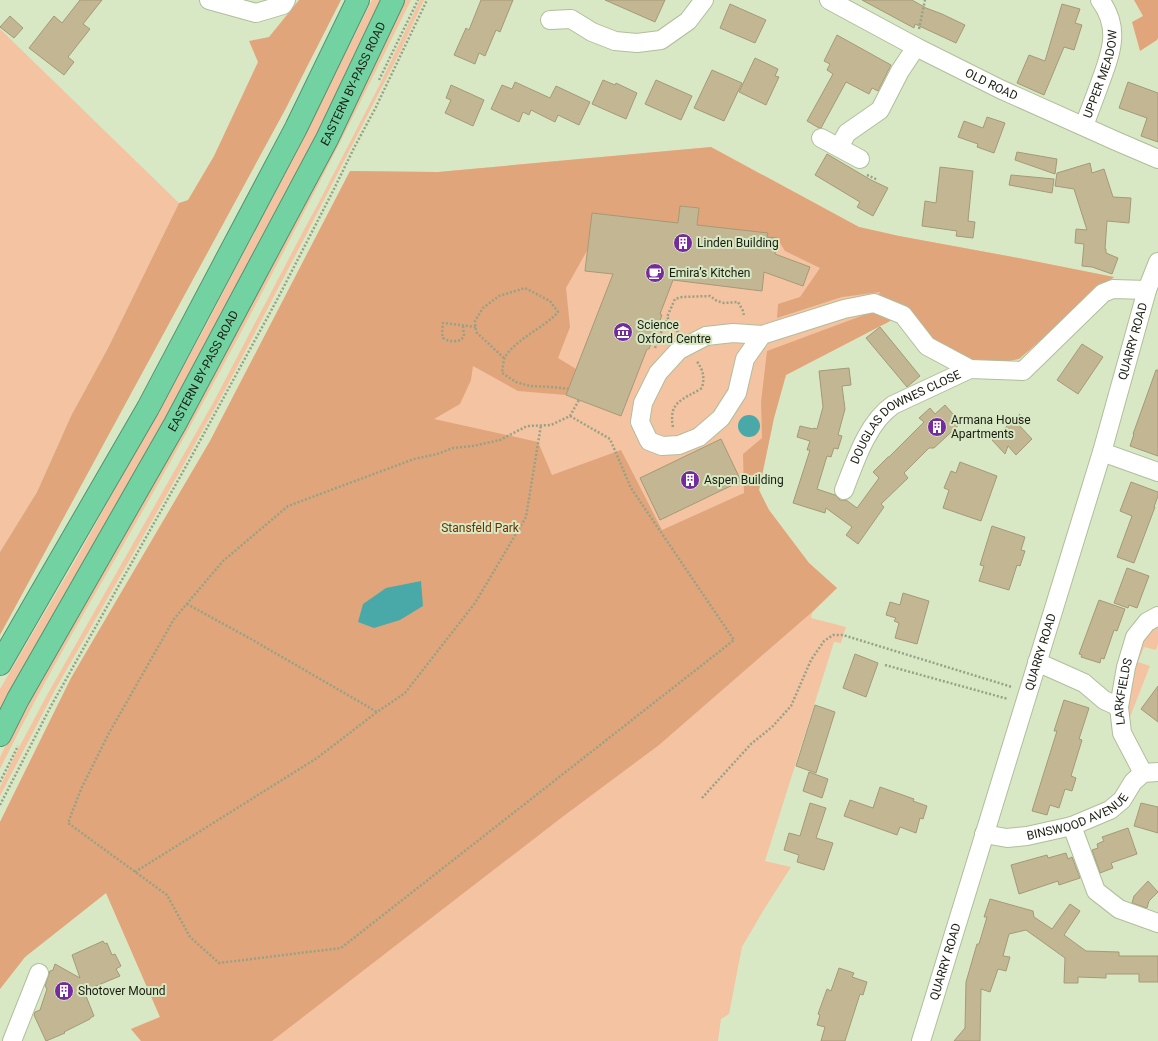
<svg xmlns="http://www.w3.org/2000/svg" width="1158" height="1041" viewBox="0 0 1158 1041" font-family="Roboto,sans-serif">
	<style>
		.green { fill: #f4c3a2 }
		.forest { fill: #e1a57c; fill-rule: evenodd }
		.water { fill: #49a9a9 }
		.building { fill: #c3b793; stroke: #a59977 }
		.lines { fill: none; stroke-linecap: round; stroke-linejoin: round }
		.minor-casing { stroke: #b0be9b; stroke-width: 20 }
		.highway-casing { stroke: #53936f; stroke-width: 24 }
		.path { stroke: #96a286; stroke-width: 2.5; stroke-dasharray: 2 2; stroke-linecap: butt }
		.minor { stroke: #fff; stroke-width: 18 }
		.highway { stroke: #72d2a2; stroke-width: 22 }
		.labels { text-anchor: middle; stroke-width: 4; stroke-linejoin: round; paint-order: stroke }
		.street-label { font-size: 12px; fill: #191e11; stroke: #d9e8c4 }
		.poi-label { font-size: 12px; fill: #191e11; stroke: #d9e8c4; text-anchor: start }
		.park-label { font-size: 12px; fill: #693300; stroke: #d9e8c4 }
	</style>
	<rect width="100%" height="100%" fill="#d9e8c4"/>
	<!-- green -->
	<g class="green">
		<path d="M 372,0 L 385,0 L 343,86 L 205,350 L 0,717 L 0,689 L 75,561 L 202,333 L 299,147 Z"/>
		<path d="M 405,0 L 411,0 C 335,155 256,308 172,459 C 115,562 52,663 0,769 L 0,757 L 4,749 L 358,95 Z"/>
		<path d="M 420,0 L 424,0 L 401,50 L 305,237 L 225,390 L 165,498 L 55,690 L 0,796 L 0,787 L 16,753 L 47,695 L 213,403 L 307,224 L 318,204 L 379,86 Z"/>
		<path d="M 0,29 L 179,203 L 108,348 L 71,416 L 37,492 L 0,552 Z"/>
		<path d="M 711,147 L 859,227 L 899,236 L 1013,257 L 1114,277 L 1019,359 L 921,353 L 894,319 L 786,375 L 774,418 L 759,490 L 769,510 L 809,563 L 837,588 L 812,613 L 811,618 L 846,627 L 841,643 L 834,642 L 765,861 L 791,867 L 763,911 L 742,947 L 729,1014 L 721,1019 L 718,1041 L 141,1041 L 131,1029 L 160,1017 L 106,893 L 25,957 L 0,989 L 0,822 L 71,678 L 210,441 L 350,171 L 438,172 Z"/>
		<path d="M 1158,626 L 1158,644 L 1156,650 L 1144,647 L 1138,662 L 1150,666 L 1128,722 L 1127,714 C 1129,697 1131,679 1135,663 C 1137,653 1148,630 1158,626 Z"/>
	</g>
	<!-- forest -->
	<g class="forest">
		<path d="M 299,0 L 341,0 L 285,110 L 0,635 L 0,552 L 37,492 L 71,416 L 108,348 L 179,203 L 188,200 L 214,156 L 258,62 L 249,41 L 269,37 Z"/>
		<path d="M 1134,0 L 1158,0 L 1158,38 L 1157,40 L 1140,51 L 1132,22 L 1143,16 Z"/>
		<path d="M 711,147 L 859,227 L 899,236 L 1013,257 L 1114,277 L 1019,359 L 959,371 L 921,353 L 894,319 L 786,375 L 774,418 L 759,490 L 769,510 L 809,563 L 837,588 L 811,613 L 659,745 L 561,818 L 272,1041 L 141,1041 L 131,1029 L 160,1017 L 106,893 L 25,957 L 0,989 L 0,822 L 71,678 L 210,441 L 350,171 L 438,172 ZM 680,206 L 699,208 L 697,225 L 768,234 L 767,237 L 777,238 L 785,251 L 820,268 L 800,297 L 778,304 L 777,318 L 842,297 L 880,292 L 872,312 L 767,351 L 761,402 L 762,438 L 743,454 L 744,493 L 662,530 L 621,450 L 552,475 L 538,442 L 434,419 L 460,404 L 471,380 L 473,366 L 518,391 L 566,395 L 576,369 L 558,358 L 570,327 L 566,288 L 588,249 L 678,223 Z"/>
	</g>
	<!-- water -->
	<g class="water">
		<circle cx="749" cy="426" r="11"/>
		<path d="M 421,581 L 423,606 L 400,620 L 374,628 L 358,622 L 363,604 L 386,588 Z"/>
	</g>
	<!-- building -->
	<g class="building">
		<path d="M 80,0 L 102,0 L 83,24 L 90,29 L 68,57 L 74,62 L 64,75 L 29,48 L 54,16 L 62,23 Z"/>
		<path d="M 481,0 L 513,0 L 500,32 L 496,30 L 485,56 L 479,53 L 475,64 L 454,55 L 466,28 L 469,30 Z"/>
		<path d="M 605,0 L 665,0 L 655,22 Z"/>
		<path d="M 862,0 L 912,0 L 926,8 L 942,14 L 965,25 L 956,43 L 915,24 L 914,28 Z"/>
		<path d="M 730,4 L 766,20 L 755,43 L 720,28 Z"/>
		<path d="M 1062,4 L 1080,9 L 1075,23 L 1082,25 L 1074,50 L 1064,47 L 1044,95 L 1017,83 L 1029,55 L 1045,61 Z"/>
		<path d="M 10,16 L 23,28 L 14,38 L 0,27 Z"/>
		<path d="M 837,35 L 891,65 L 878,91 L 872,88 L 869,94 L 846,82 L 821,128 L 819,128 L 807,121 L 833,74 L 827,70 L 830,64 L 824,61 Z"/>
		<path d="M 755,58 L 778,69 L 775,76 L 779,77 L 766,105 L 739,92 Z"/>
		<path d="M 712,70 L 742,83 L 724,121 L 694,108 Z"/>
		<path d="M 603,80 L 615,85 L 616,83 L 637,93 L 626,119 L 592,104 Z"/>
		<path d="M 656,80 L 692,96 L 681,120 L 645,104 Z"/>
		<path d="M 515,82 L 550,98 L 556,86 L 590,102 L 579,125 L 558,115 L 555,122 L 531,110 L 529,115 L 523,112 L 519,122 L 491,109 L 502,85 L 512,89 Z"/>
		<path d="M 1128,82 L 1158,93 L 1158,142 L 1141,136 L 1147,118 L 1119,108 Z"/>
		<path d="M 451,85 L 484,100 L 473,126 L 445,113 L 451,100 L 446,98 Z"/>
		<path d="M 987,117 L 1005,123 L 994,153 L 977,147 L 978,144 L 958,137 L 964,121 L 983,128 Z"/>
		<path d="M 1017,152 L 1057,159 L 1055,174 L 1015,160 Z"/>
		<path d="M 827,154 L 871,180 L 888,188 L 873,216 L 857,207 L 860,202 L 815,175 Z"/>
		<path d="M 1090,163 L 1092,173 L 1104,169 L 1113,197 L 1131,198 L 1129,223 L 1107,221 L 1105,249 L 1106,249 L 1106,253 L 1118,258 L 1112,274 L 1092,267 L 1082,266 L 1084,244 L 1075,243 L 1076,229 L 1087,230 L 1074,189 L 1055,186 L 1057,173 Z"/>
		<path d="M 940,167 L 973,171 L 968,221 L 975,222 L 973,238 L 956,236 L 957,231 L 922,226 L 925,201 L 936,203 Z"/>
		<path d="M 1011,175 L 1054,179 L 1052,193 L 1009,185 Z"/>
		<path d="M 680,206 L 699,208 L 697,225 L 768,233 L 767,237 L 777,238 L 775,254 L 810,267 L 803,286 L 764,272 L 762,291 L 673,280 L 660,314 L 662,315 L 649,349 L 647,349 L 621,416 L 566,395 L 613,274 L 585,271 L 592,213 L 678,223 Z"/>
		<path d="M 880,327 L 920,376 L 907,387 L 866,338 Z"/>
		<path d="M 1082,344 L 1103,357 L 1078,394 L 1057,380 Z"/>
		<path d="M 849,368 L 851,385 L 842,386 L 845,409 L 838,435 L 842,436 L 838,449 L 834,448 L 831,457 L 827,456 L 817,489 L 835,495 L 840,500 L 846,500 L 857,508 L 879,478 L 873,472 L 888,457 L 889,457 L 924,422 L 919,418 L 930,408 L 935,414 L 945,405 L 961,423 L 934,448 L 929,448 L 904,473 L 908,478 L 881,504 L 884,507 L 858,544 L 846,535 L 852,527 L 826,508 L 825,513 L 793,503 L 810,450 L 807,450 L 810,441 L 797,437 L 800,426 L 813,429 L 814,428 L 817,429 L 823,407 L 819,371 Z"/>
		<path d="M 1156,370 L 1158,370 L 1158,456 L 1130,446 L 1134,434 L 1133,434 Z"/>
		<path d="M 1020,414 L 1017,423 L 1032,439 L 1016,455 L 1008,446 L 1005,454 L 992,440 Z"/>
		<path d="M 721,439 L 741,481 L 660,520 L 640,478 Z"/>
		<path d="M 960,462 L 997,476 L 981,521 L 943,508 L 949,490 L 944,488 L 951,471 L 956,473 Z"/>
		<path d="M 1131,482 L 1158,492 L 1158,496 L 1154,507 L 1155,507 L 1134,563 L 1117,557 L 1132,516 L 1120,511 Z"/>
		<path d="M 992,526 L 1025,537 L 1021,550 L 1025,551 L 1020,566 L 1017,565 L 1009,590 L 979,581 L 984,566 L 980,565 Z"/>
		<path d="M 1127,568 L 1149,576 L 1137,608 L 1129,605 L 1128,608 L 1114,603 Z"/>
		<path d="M 903,593 L 929,601 L 917,644 L 895,638 L 899,623 L 894,621 L 896,618 L 886,615 L 890,602 L 900,605 Z"/>
		<path d="M 1099,600 L 1125,609 L 1117,631 L 1114,630 L 1104,659 L 1101,658 L 1100,663 L 1081,657 L 1082,655 L 1079,654 Z"/>
		<path d="M 855,654 L 878,663 L 866,697 L 843,688 Z"/>
		<path d="M 1158,686 L 1158,722 L 1141,709 Z"/>
		<path d="M 1064,700 L 1089,708 L 1079,739 L 1082,740 L 1071,776 L 1076,778 L 1072,791 L 1065,789 L 1059,808 L 1050,805 L 1047,815 L 1032,811 L 1057,731 L 1054,731 Z"/>
		<path d="M 815,705 L 835,712 L 816,773 L 796,766 Z"/>
		<path d="M 809,772 L 828,779 L 822,798 L 803,791 Z"/>
		<path d="M 880,787 L 914,799 L 913,801 L 927,806 L 923,819 L 920,818 L 916,833 L 900,827 L 897,835 L 844,816 L 850,800 L 873,808 Z"/>
		<path d="M 810,803 L 826,808 L 816,838 L 833,843 L 824,870 L 797,862 L 799,855 L 784,850 L 789,833 L 800,836 Z"/>
		<path d="M 1141,803 L 1158,807 L 1158,833 L 1134,826 Z"/>
		<path d="M 1128,828 L 1137,854 L 1111,863 L 1113,868 L 1100,873 L 1092,850 L 1098,848 L 1097,844 L 1104,841 L 1102,837 Z"/>
		<path d="M 1066,853 L 1068,859 L 1072,857 L 1080,878 L 1059,885 L 1058,881 L 1019,894 L 1011,865 L 1047,855 L 1048,858 Z"/>
		<path d="M 1148,881 L 1158,892 L 1149,901 L 1147,908 L 1132,903 L 1134,896 Z"/>
		<path d="M 990,899 L 1033,911 L 1034,917 L 1052,929 L 1070,904 L 1080,911 L 1064,935 L 1086,951 L 1119,952 L 1119,956 L 1158,956 L 1158,982 L 1139,982 L 1139,974 L 1106,974 L 1106,978 L 1078,977 L 1078,983 L 1064,983 L 1065,958 L 1026,930 L 1009,934 L 1003,956 L 1010,957 L 1006,971 L 998,969 L 990,992 L 981,989 L 980,1041 L 954,1041 L 965,1028 L 966,982 L 977,944 L 979,944 L 987,917 L 984,917 Z"/>
		<path d="M 103,941 L 105,944 L 107,943 L 112,955 L 115,954 L 121,966 L 116,969 L 120,976 L 84,991 L 94,1016 L 90,1018 L 90,1019 L 64,1032 L 65,1033 L 46,1041 L 34,1015 L 35,1012 L 40,1010 L 47,989 L 45,986 L 50,971 L 53,970 L 55,964 L 80,978 L 72,955 Z"/>
		<path d="M 839,968 L 854,973 L 852,977 L 867,982 L 863,995 L 860,994 L 845,1041 L 821,1041 L 825,1027 L 817,1025 L 820,1015 L 818,1014 L 827,989 L 831,991 Z"/>
	</g>
	<g class="lines">
		<defs>
			<g id="minor">
				<path d="M 209,0 L 256,13 L 283,5 L 286,0"/>
				<path id="s1" d="M 829,0 L 916,47 L 1000,89 L 1116,141 L 1158,159"/>
				<path d="M 550,20 L 571,19 L 592,32 L 615,41 L 637,43 L 661,40 L 688,21 L 704,0"/>
				<path id="s2" d="M 1084,126 C 1089,112 1095,97 1100,83 C 1111,53 1121,28 1100,0"/>
				<path d="M 821,138 L 860,159"/>
				<path d="M 839,147 L 847,133 L 880,110 L 900,71 L 916,47"/>
				<path d="M 762,335 L 745,359 L 737,393 L 721,418 L 699,437 L 679,445 L 662,446 L 649,441 L 640,422 L 643,403 L 658,373 L 679,350 L 706,336 L 733,333 L 762,335 L 844,309 L 874,303 L 903,315 L 927,346 L 970,369"/>
				<path d="M 1102,452 L 1158,472"/>
				<path id="s3" d="M 844,490 C 855,462 867,423 893,405 L 970,369 L 1023,371 L 1103,293 L 1113,289 L 1147,290"/>
				<path d="M 1037,662 L 1084,683 L 1104,700 L 1119,707"/>
				<path id="s4" d="M 1143,773 L 1122,733 L 1119,707 L 1126,667 L 1135,637 L 1147,622 L 1158,616"/>
				<path d="M 1072,826 L 1096,891 L 1119,909 L 1158,923"/>
				<path id="s5" d="M 984,834 L 1007,838 L 1027,836 L 1072,826 L 1110,810 L 1122,800 L 1133,782 L 1143,773 L 1158,772"/>
				<path d="M 12,1041 L 39,973"/>
				<path id="s6" d="M 921,1041 L 1102,452 L 1147,290 L 1158,262"/>
			</g>
			<g id="highway">
				<path d="M 0,664 L 148,408 L 296,128 L 358,0"/>
				<path id="s7" d="M 0,735 L 18,699 L 175,424 L 327,139 L 393,0"/>
			</g>
		</defs>
		<!-- minor casing -->
		<use href="#minor" class="minor-casing"/>
		<!-- highway casing -->
		<use href="#highway" class="highway-casing"/>
		<!-- path -->
		<g class="path">
			<path d="M 919,29 L 925,0"/>
			<path d="M 379,80 L 418,0"/>
			<path d="M 867,175 L 878,180"/>
			<path d="M 463,326 L 464,336 L 461,340 C 454,342 449,342 443,338 L 442,333 L 443,323 L 476,327"/>
			<path d="M 678,332 L 667,317 L 675,299 L 682,297 L 710,296 L 717,301 L 724,303 L 738,302 L 743,311 L 744,316"/>
			<path d="M 655,348 L 667,318"/>
			<path d="M 504,358 L 476,332 L 475,321 L 483,308 L 499,296 L 525,288 L 550,301 L 558,312 C 543,329 518,337 505,357 C 503,361 503,368 502,373 L 516,382 L 530,386 L 554,387 L 568,389"/>
			<path d="M 570,416 L 610,439 L 631,488 L 734,640 L 341,948 L 219,963 L 190,937 L 167,895 L 68,823 L 81,789 L 109,733 L 174,619 L 223,561 L 288,506 L 414,459 L 437,454 L 453,448 L 473,446 L 500,440 L 527,426 L 551,425 L 570,416 L 579,400"/>
			<path d="M 673,427 C 668,401 683,400 702,388 C 705,376 703,370 696,360"/>
			<path d="M 187,604 L 251,639 L 377,712"/>
			<path d="M 885,665 L 1008,699"/>
			<path d="M 0,782 L 18,746"/>
			<path d="M 702,798 L 751,744 L 772,727 L 791,706 L 811,660 L 824,641 L 833,635 L 843,635 L 1012,687"/>
			<path d="M 0,805 L 51,706 L 189,461 L 278,298 L 333,191 L 355,146 L 375,109 L 427,0"/>
			<path d="M 135,872 L 317,758 L 377,712 L 405,693 L 475,603 L 526,517 L 541,425"/>
		</g>
		<!-- minor -->
		<use href="#minor" class="minor"/>
		<!-- highway -->
		<use href="#highway" class="highway"/>
	</g>
	<!-- icons -->
	<defs>
		<symbol id="building-disc" viewBox="-11 -11 22 22"><circle r="9.5" fill="#752b9d" stroke="#d9e8c4"/><path d="M-4-6H4V6H1V3H-1V6H-4ZM-2.5-4.3h1.7v1.8h-1.7ZM.8-4.3h1.7v1.8H.8ZM-2.5-1h1.7V.8h-1.7ZM.8-1h1.7V.8H.8Z" fill="#fff"/></symbol>
		<symbol id="cafe-disc" viewBox="-11 -11 22 22"><circle r="9.5" fill="#752b9d" stroke="#d9e8c4"/><path d="M-5.5-4.5H6V0H3Q3 3.5 0 3.5H-2.5Q-5.5 3.5-5.5 0ZM3-3.2v2h1.7v-2ZM-6 4.5H4V6H-6Z" fill="#fff"/></symbol>
		<symbol id="museum-disc" viewBox="-11 -11 22 22"><circle r="9.5" fill="#752b9d" stroke="#d9e8c4"/><path d="M0-6L6-3V-2H-6V-3ZM-5-1h2V3h-2ZM-1-1h2V3h-2ZM3-1h2V3H3ZM-6 4H6V6H-6Z" fill="#fff"/></symbol>
	</defs>
	<g fill-rule="evenodd">
		<use href="#building-disc" x="672" y="232" width="22" height="22"/>
		<use href="#cafe-disc" x="644" y="262" width="22" height="22"/>
		<use href="#museum-disc" x="612" y="321" width="22" height="22"/>
		<use href="#building-disc" x="926" y="416" width="22" height="22"/>
		<use href="#building-disc" x="679" y="469" width="22" height="22"/>
		<use href="#building-disc" x="53" y="980" width="22" height="22"/>
	</g>
	<g class="labels">
		<!-- street labels -->
		<g class="street-label">
			<text dy="4" stroke="none"><textPath href="#s2" startOffset="55">UPPER MEADOW</textPath></text>
			<text dy="4" stroke="none"><textPath href="#s7" startOffset="741">EASTERN BY-PASS ROAD</textPath></text>
			<text dy="4" stroke="none"><textPath href="#s1" startOffset="183">OLD ROAD</textPath></text>
			<text dy="4" stroke="none"><textPath href="#s6" startOffset="731">QUARRY ROAD</textPath></text>
			<text dy="4" stroke="none"><textPath href="#s7" startOffset="417">EASTERN BY-PASS ROAD</textPath></text>
			<text dy="4" stroke="none"><textPath href="#s3" startOffset="101">DOUGLAS DOWNES CLOSE</textPath></text>
			<text dy="4" stroke="none"><textPath href="#s6" startOffset="407">QUARRY ROAD</textPath></text>
			<text dy="4" stroke="none"><textPath href="#s4" startOffset="87">LARKFIELDS</textPath></text>
			<text dy="4" stroke="none"><textPath href="#s5" startOffset="98">BINSWOOD AVENUE</textPath></text>
			<text dy="4" stroke="none"><textPath href="#s6" startOffset="83">QUARRY ROAD</textPath></text>
		</g>
		<!-- poi labels -->
		<g class="poi-label">
			<text x="697" y="247">Linden Building</text>
			<text x="669" y="277">Emira’s Kitchen</text>
			<text x="637" y="329">Science<tspan x="637" dy="14">Oxford Centre</tspan></text>
			<text x="951" y="424">Armana House<tspan x="951" dy="14">Apartments</tspan></text>
			<text x="704" y="484">Aspen Building</text>
			<text x="78" y="995">Shotover Mound</text>
		</g>
		<!-- park labels -->
		<g class="park-label">
			<text x="480" y="532">Stansfeld Park</text>
		</g>
	</g>
</svg>
